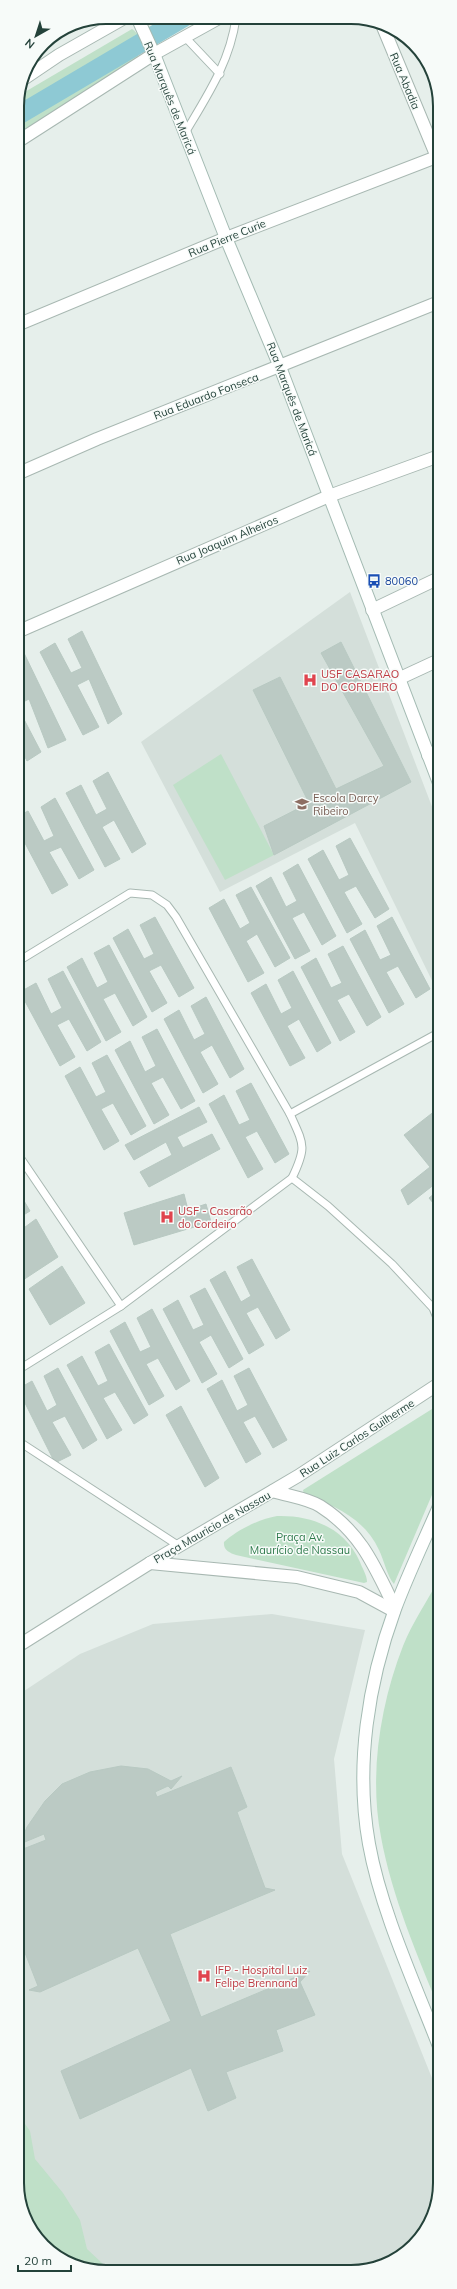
<svg xmlns="http://www.w3.org/2000/svg" width="457" height="2289" viewBox="0 0 457 2289" font-family="Mulish,sans-serif">
	<style>
		.built { fill: #d4dfda }
		.green { fill: #bfe0c8 }
		.lines { fill: none; stroke-linecap: round; stroke-linejoin: round }
		.canal { stroke: #8ec9d4; stroke-width: 19 }
		.building { fill: #bbcac4; stroke: #b8c9c2 }
		.service-casing { stroke: #a8b8b2; stroke-width: 9 }
		.minor-casing { stroke: #a8b8b2; stroke-width: 14 }
		.tertiary-casing { stroke: #a8b8b2; stroke-width: 14 }
		.secondary-casing { stroke: #a4bbb3; stroke-width: 14 }
		.service { stroke: #fff; stroke-width: 7 }
		.minor { stroke: #fff; stroke-width: 12 }
		.tertiary { stroke: #fff; stroke-width: 12 }
		.secondary { stroke: #fff; stroke-width: 12 }
		.labels { text-anchor: middle; stroke-width: 3; stroke-linejoin: round; paint-order: stroke }
		.street-label { font-size: 11px; fill: #24423a; stroke: #f7fbf9 }
		.transit-label { font-size: 11px; fill: #164399; stroke: #f7fbf9; text-anchor: start }
		.health-label { font-size: 11px; fill: #be3a42; stroke: #f7fbf9; text-anchor: start }
		.education-label { font-size: 11px; fill: #785e54; stroke: #f7fbf9; text-anchor: start }
		.park-label { font-size: 11px; fill: #2d7a4b; stroke: #f7fbf9 }
		.rim { fill: none; stroke: #24423a; stroke-width: 2 }
	</style>
	<rect width="100%" height="100%" fill="#e6efeb"/>
	<!-- built -->
	<g class="built">
		<path d="M 350,592 L 439,825 L 440,997 L 355,823 L 220,892 L 141,742 Z"/>
		<path d="M 272,1614 L 365,1630 L 334,1759 L 342,1854 L 440,2098 L 440,2189 L 433,2217 L 414,2246 L 363,2271 L 88,2270 L 61,2255 L 18,2132 L 18,1695 L 80,1654 L 153,1624 Z"/>
	</g>
	<!-- green -->
	<g class="green">
		<path d="M 132,29 C 142,35 142,51 136,60 L 17,136 L 18,96 Z"/>
		<path d="M 221,754 L 274,855 L 225,880 L 173,785 Z"/>
		<path d="M 440,1404 L 440,1476 L 394,1584 C 387,1576 384,1560 379,1550 C 365,1519 334,1505 304,1494 L 303,1490 Z"/>
		<path d="M 277,1516 C 312,1515 345,1528 360,1562 C 362,1568 367,1575 367,1582 L 364,1583 L 236,1555 C 230,1553 223,1550 224,1542 C 237,1530 259,1519 277,1516 Z"/>
		<path d="M 440,1577 L 440,2011 C 417,1954 392,1897 381,1837 C 369,1775 380,1705 403,1646 C 412,1623 428,1600 440,1577 Z"/>
		<path d="M 18,2025 C 24,2045 21,2064 18,2084 Z"/>
		<path d="M 18,2114 L 30,2131 L 35,2159 L 63,2193 L 80,2220 L 87,2249 L 103,2264 L 102,2270 L 88,2270 L 39,2242 L 18,2195 Z"/>
	</g>
	<g class="lines">
		<!-- canal -->
		<path class="canal" d="M 17,116 L 183,18"/>
	</g>
	<!-- building -->
	<g class="building">
		<path d="M 82,631 L 122,714 L 108,724 L 89,679 L 77,685 L 99,727 L 83,735 L 40,652 L 55,643 L 71,673 L 82,668 L 68,639 Z"/>
		<path d="M 341,642 L 411,782 L 274,855 L 264,826 L 309,803 L 253,690 L 280,677 L 336,789 L 384,766 L 321,653 Z"/>
		<path d="M 23,651 L 66,740 L 48,748 L 29,699 L 17,705 L 17,691 L 22,688 L 17,677 L 17,653 Z"/>
		<path d="M 17,706 L 41,752 L 27,761 L 17,741 Z"/>
		<path d="M 108,772 L 146,844 L 132,853 L 114,820 L 102,827 L 120,859 L 105,867 L 66,793 L 81,785 L 96,815 L 107,809 L 93,781 Z"/>
		<path d="M 55,798 L 94,870 L 79,879 L 61,847 L 49,852 L 68,885 L 52,894 L 17,828 L 17,817 L 28,811 L 44,841 L 54,836 L 41,807 Z"/>
		<path d="M 350,838 L 389,909 L 375,918 L 356,886 L 344,892 L 362,924 L 347,933 L 308,859 L 323,850 L 339,880 L 349,875 L 336,846 Z"/>
		<path d="M 298,864 L 336,936 L 322,945 L 304,912 L 292,918 L 310,951 L 295,959 L 256,886 L 271,877 L 286,907 L 297,901 L 283,873 Z"/>
		<path d="M 251,887 L 290,958 L 275,967 L 257,934 L 246,941 L 264,973 L 248,982 L 209,908 L 224,899 L 240,929 L 250,923 L 236,895 Z"/>
		<path d="M 155,917 L 194,988 L 179,997 L 161,965 L 149,971 L 167,1003 L 152,1012 L 113,938 L 128,929 L 144,959 L 154,954 L 140,925 Z"/>
		<path d="M 392,917 L 430,989 L 416,998 L 398,966 L 386,972 L 404,1004 L 389,1013 L 350,939 L 365,930 L 380,960 L 391,955 L 377,926 Z"/>
		<path d="M 109,945 L 147,1017 L 133,1026 L 115,993 L 103,999 L 121,1032 L 106,1041 L 67,967 L 82,958 L 97,988 L 108,982 L 94,953 Z"/>
		<path d="M 343,946 L 381,1017 L 367,1026 L 349,994 L 337,1000 L 355,1032 L 340,1041 L 301,967 L 316,958 L 331,988 L 342,983 L 328,954 Z"/>
		<path d="M 63,971 L 101,1042 L 87,1051 L 69,1019 L 57,1025 L 75,1057 L 60,1066 L 20,992 L 36,983 L 51,1014 L 62,1008 L 48,979 Z"/>
		<path d="M 293,971 L 331,1043 L 317,1052 L 299,1019 L 287,1026 L 305,1058 L 290,1066 L 251,993 L 266,984 L 281,1014 L 292,1008 L 278,980 Z"/>
		<path d="M 206,997 L 244,1069 L 230,1078 L 212,1045 L 200,1052 L 218,1084 L 203,1093 L 164,1019 L 179,1010 L 194,1040 L 205,1034 L 191,1006 Z"/>
		<path d="M 157,1029 L 195,1101 L 181,1109 L 163,1077 L 151,1083 L 169,1115 L 154,1124 L 115,1050 L 130,1041 L 145,1072 L 156,1066 L 142,1037 Z"/>
		<path d="M 107,1055 L 146,1126 L 131,1135 L 113,1103 L 101,1109 L 119,1141 L 104,1150 L 65,1076 L 80,1067 L 96,1097 L 106,1092 L 92,1063 Z"/>
		<path d="M 251,1083 L 289,1154 L 275,1163 L 257,1131 L 245,1137 L 263,1169 L 248,1178 L 209,1104 L 224,1095 L 239,1125 L 250,1120 L 236,1091 Z"/>
		<path d="M 199,1107 L 207,1122 L 177,1137 L 183,1148 L 212,1134 L 220,1149 L 149,1187 L 140,1172 L 172,1155 L 166,1142 L 134,1160 L 125,1145 Z"/>
		<path d="M 440,1107 L 440,1180 L 408,1205 L 401,1190 L 430,1167 L 404,1135 Z"/>
		<path d="M 17,1189 L 30,1211 L 17,1219 Z"/>
		<path d="M 440,1189 L 440,1222 L 434,1214 L 439,1210 L 429,1198 Z"/>
		<path d="M 184,1194 L 188,1210 L 206,1204 L 211,1222 L 134,1245 L 124,1213 Z"/>
		<path d="M 36,1219 L 58,1257 L 23,1280 L 17,1271 L 17,1233 Z"/>
		<path d="M 252,1259 L 290,1330 L 276,1339 L 258,1307 L 246,1313 L 264,1345 L 249,1354 L 210,1280 L 225,1271 L 241,1302 L 251,1296 L 237,1267 Z"/>
		<path d="M 62,1266 L 85,1303 L 50,1325 L 29,1289 Z"/>
		<path d="M 205,1288 L 243,1359 L 229,1368 L 211,1335 L 199,1342 L 217,1374 L 202,1383 L 163,1309 L 178,1300 L 193,1330 L 204,1325 L 190,1296 Z"/>
		<path d="M 152,1309 L 190,1381 L 176,1390 L 158,1358 L 146,1364 L 164,1396 L 149,1405 L 110,1331 L 125,1322 L 140,1352 L 151,1347 L 137,1318 Z"/>
		<path d="M 109,1344 L 148,1415 L 134,1424 L 115,1392 L 103,1398 L 122,1430 L 107,1439 L 67,1365 L 82,1356 L 98,1386 L 108,1381 L 95,1352 Z"/>
		<path d="M 58,1368 L 97,1440 L 83,1449 L 65,1416 L 52,1422 L 71,1455 L 55,1463 L 18,1389 L 32,1381 L 47,1411 L 57,1405 L 44,1376 Z"/>
		<path d="M 249,1368 L 287,1440 L 273,1448 L 255,1416 L 243,1422 L 261,1454 L 246,1463 L 207,1389 L 222,1380 L 237,1411 L 248,1405 L 234,1376 Z"/>
		<path d="M 181,1406 L 219,1478 L 205,1487 L 166,1415 Z"/>
		<path d="M 121,1766 L 148,1769 L 171,1781 L 182,1776 L 171,1789 L 168,1786 L 155,1792 L 157,1797 L 231,1767 L 247,1807 L 237,1812 L 265,1888 L 275,1890 L 170,1934 L 201,2017 L 310,1971 L 300,1982 L 315,2015 L 276,2030 L 283,2051 L 226,2072 L 236,2098 L 208,2111 L 191,2068 L 80,2119 L 61,2071 L 171,2021 L 138,1948 L 40,1992 L 29,1990 L 38,1986 L 18,1935 L 18,1851 L 46,1840 L 44,1834 L 20,1844 L 27,1827 L 45,1801 L 62,1784 L 90,1772 Z"/>
	</g>
	<g class="lines">
		<defs>
			<g id="service">
				<path d="M 185,37 L 220,74"/>
				<path d="M 185,133 C 207,96 230,62 236,18"/>
				<path d="M 17,962 L 130,893 L 152,895 L 167,905 L 176,917 L 290,1114 C 304,1145 307,1147 292,1178 L 121,1306 L 17,1153"/>
				<path d="M 290,1114 L 440,1032"/>
				<path d="M 292,1178 L 328,1206 L 392,1264 L 433,1308 L 440,1325"/>
				<path d="M 18,1370 L 121,1306"/>
				<path d="M 18,1441 L 179,1546"/>
			</g>
			<g id="minor">
				<path d="M 383,27 L 437,157"/>
				<path d="M 17,325 L 226,238 L 439,156"/>
				<path d="M 17,474 L 97,439 L 439,302"/>
				<path d="M 372,610 L 439,578"/>
				<path d="M 17,632 L 329,496 L 439,456"/>
				<path d="M 398,679 L 439,660"/>
				<path d="M 428,755 L 439,750"/>
				<path d="M 273,1491 C 288,1496 307,1498 320,1506 C 361,1532 375,1567 395,1608"/>
				<path d="M 150,1563 L 297,1577 L 359,1592 L 394,1611"/>
				<path d="M 18,1646 L 150,1563 L 298,1476 L 440,1383"/>
			</g>
			<g id="tertiary">
				<path d="M 22,80 L 59,55 L 126,17"/>
				<path d="M 17,142 L 154,54 L 219,18"/>
			</g>
			<g id="secondary">
				<path d="M 137,17 L 154,54 L 226,238 L 280,367 L 439,783"/>
				<path d="M 440,1504 C 425,1539 408,1574 395,1609 C 368,1683 355,1766 369,1844 C 381,1911 415,1984 440,2049"/>
			</g>
		</defs>
		<!-- service casing -->
		<use href="#service" class="service-casing"/>
		<!-- minor casing -->
		<use href="#minor" class="minor-casing"/>
		<!-- tertiary casing -->
		<use href="#tertiary" class="tertiary-casing"/>
		<!-- secondary casing -->
		<use href="#secondary" class="secondary-casing"/>
		<!-- service -->
		<use href="#service" class="service"/>
		<!-- minor -->
		<use href="#minor" class="minor"/>
		<!-- tertiary -->
		<use href="#tertiary" class="tertiary"/>
		<!-- secondary -->
		<use href="#secondary" class="secondary"/>
	</g>
	<!-- icons -->
	<defs>
		<symbol id="bus-bare" viewBox="-9 -9 18 18"><path d="M-5-6H5V4H4V6H2V4H-2V6H-4V4H-5ZM-3.5-4V0h7V-4ZM-3.5 1.2v1.5H-2V1.2ZM2 1.2v1.5H3.5V1.2Z" fill="#1a4fb4" stroke="#f7fbf9" stroke-width="2.5" paint-order="stroke"/></symbol>
		<symbol id="hospital-bare" viewBox="-9 -9 18 18"><path d="M-5-5h3v3.5h4V-5h3V5h-3V1.5h-4V5h-3Z" fill="#e0444e" stroke="#f7fbf9" stroke-width="2.5" paint-order="stroke"/></symbol>
		<symbol id="school-bare" viewBox="-9 -9 18 18"><path d="M0-5L7-2L0 1L-7-2ZM-4 1L0 2.5L4 1V4Q0 6-4 4Z" fill="#8d6e63" stroke="#f7fbf9" stroke-width="2.5" paint-order="stroke"/></symbol>
	</defs>
	<g fill-rule="evenodd">
		<use href="#bus-bare" x="364" y="571" width="20" height="20"/>
		<use href="#hospital-bare" x="300" y="670" width="20" height="20"/>
		<use href="#school-bare" x="292" y="794" width="20" height="20"/>
		<use href="#hospital-bare" x="157" y="1207" width="20" height="20"/>
		<use href="#hospital-bare" x="194" y="1966" width="20" height="20"/>
	</g>
	<g class="labels">
		<!-- street labels -->
		<g class="street-label">
			<text transform="translate(405 81) rotate(67)" y="4">Rua Abadia</text>
			<text transform="translate(170 98) rotate(68)" y="4">Rua Marquês de Maricá</text>
			<text transform="translate(227 238) rotate(-22)" y="4">Rua Pierre Curie</text>
			<text transform="translate(206 396) rotate(-21)" y="4">Rua Eduardo Fonseca</text>
			<text transform="translate(292 399) rotate(69)" y="4">Rua Marquês de Maricá</text>
			<text transform="translate(227 540) rotate(-23)" y="4">Rua Joaquim Alheiros</text>
			<text transform="translate(357 1438) rotate(-33)" y="4">Rua Luiz Carlos Guilherme</text>
			<text transform="translate(212 1527) rotate(-30)" y="4">Praça Mauricio de Nassau</text>
		</g>
		<!-- transit labels -->
		<g class="transit-label">
			<text x="385" y="585">80060</text>
		</g>
		<!-- health labels -->
		<g class="health-label">
			<text x="321" y="678">USF CASARAO<tspan x="321" dy="13">DO CORDEIRO</tspan></text>
			<text x="178" y="1215">USF - Casarão<tspan x="178" dy="13">do Cordeiro</tspan></text>
			<text x="215" y="1974">IFP - Hospital Luiz<tspan x="215" dy="13">Felipe Brennand</tspan></text>
		</g>
		<!-- education labels -->
		<g class="education-label">
			<text x="313" y="802">Escola Darcy<tspan x="313" dy="13">Ribeiro</tspan></text>
		</g>
		<!-- park labels -->
		<g class="park-label">
			<text x="300" y="1541">Praça Av.<tspan x="300" dy="13">Maurício de Nassau</tspan></text>
		</g>
	</g>
	<!-- crop -->
	<path d="M0 0H457V2289H0ZM106 24H351A82 82 0 0 1 433 106V2183A82 82 0 0 1 351 2265H106A82 82 0 0 1 24 2183V106A82 82 0 0 1 106 24Z" fill="#f7fbf9" fill-rule="evenodd"/>
	<path class="rim" d="M106 24H351A82 82 0 0 1 433 106V2183A82 82 0 0 1 351 2265H106A82 82 0 0 1 24 2183V106A82 82 0 0 1 106 24Z"/>
	<!-- north arrow -->
	<g transform="translate(36 36) rotate(219)" stroke="#f7fbf9" stroke-width="3" paint-order="stroke">
	<path d="M0-3L7 15L0 10L-7 15Z" fill="#24423a"/>
	<text y="-6" font-size="11" font-weight="bold" text-anchor="middle" fill="#24423a">N</text>
	</g>
	<!-- scale -->
	<path d="M18 2265v6h53v-6" fill="none" stroke="#24423a" stroke-width="2"/>
	<text x="24" y="2265" font-size="12" fill="#24423a" stroke="#f7fbf9" stroke-width="3" paint-order="stroke">20 m</text>
</svg>
